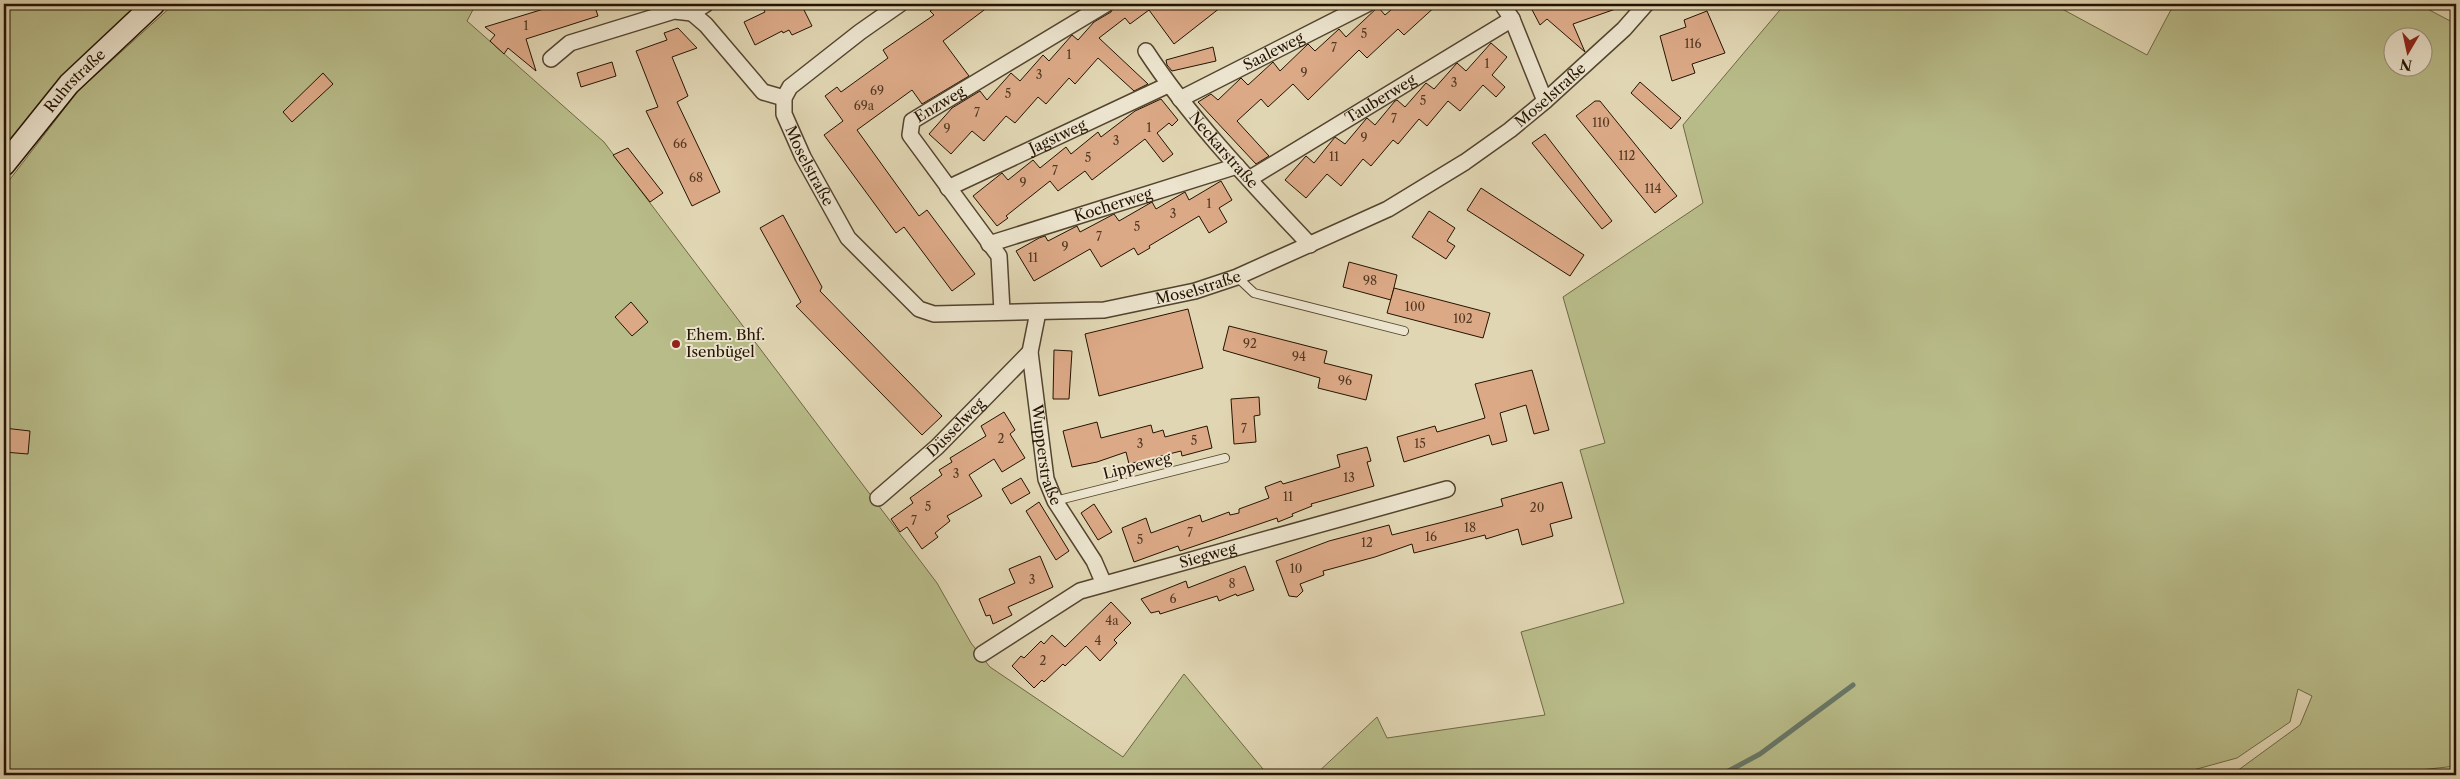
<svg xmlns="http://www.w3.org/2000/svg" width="2460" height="779" viewBox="0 0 2460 779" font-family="'Libre Caslon Text',serif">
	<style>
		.green { fill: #b8bc89; stroke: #6e6845; fill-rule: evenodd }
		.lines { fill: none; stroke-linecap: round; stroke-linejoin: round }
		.stream { stroke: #687766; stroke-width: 5 }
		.building { fill: #dca987; stroke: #241301 }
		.lane-casing { stroke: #53442e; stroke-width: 10 }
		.street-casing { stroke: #53442e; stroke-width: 18 }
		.secondary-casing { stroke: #241301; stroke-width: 24 }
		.lane { stroke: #ece4ce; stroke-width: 8 }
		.street { stroke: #ece4ce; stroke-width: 15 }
		.secondary { stroke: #ece4ce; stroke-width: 21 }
		.poi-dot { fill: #8f2418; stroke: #ece4ce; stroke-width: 2 }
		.labels { text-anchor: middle; stroke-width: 4; stroke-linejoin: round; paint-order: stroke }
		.number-label { font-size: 12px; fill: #523822 }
		.street-label { font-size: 15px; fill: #241301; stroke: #ece4ce }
		.poi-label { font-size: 15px; fill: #241301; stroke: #ece4ce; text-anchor: start }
	</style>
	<rect width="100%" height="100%" fill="#e1d6b3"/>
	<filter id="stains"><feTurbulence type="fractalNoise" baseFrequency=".004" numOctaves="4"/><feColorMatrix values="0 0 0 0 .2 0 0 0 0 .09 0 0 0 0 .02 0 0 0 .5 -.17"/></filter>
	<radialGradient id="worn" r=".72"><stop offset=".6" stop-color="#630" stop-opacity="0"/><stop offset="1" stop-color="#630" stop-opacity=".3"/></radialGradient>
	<!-- green -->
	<g class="green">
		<path d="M 4,4 L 140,4 L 4,152 Z"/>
		<path d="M 174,4 L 476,4 L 467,21 L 604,142 L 937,583 L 971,643 L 990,667 L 1123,757 L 1184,674 L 1268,775 L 4,775 L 4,187 L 78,91 Z"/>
		<path d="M 1785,4 L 2053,4 L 2147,55 L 2174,4 L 2418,4 L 2456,24 L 2456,766 L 2375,775 L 2221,775 L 2237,771 L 2300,725 L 2312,696 L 2298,689 L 2290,722 L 2237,758 L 2175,775 L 1315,775 L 1377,717 L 1387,738 L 1545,715 L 1521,632 L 1624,603 L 1580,450 L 1605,443 L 1563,297 L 1703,203 L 1683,125 ZM 2392,38 L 2422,38 L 2422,68 L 2392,68 Z"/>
	</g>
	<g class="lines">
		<!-- stream -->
		<path class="stream" d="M 1721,775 L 1760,754 L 1853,685"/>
	</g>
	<!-- building -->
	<g class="building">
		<path d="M 560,4 L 594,4 L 598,16 L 526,39 L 536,71 L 508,48 L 504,54 L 490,41 L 495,35 L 485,27 Z"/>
		<path d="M 761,4 L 801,4 L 812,26 L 792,35 L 789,30 L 783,33 L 782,31 L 755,45 L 744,22 L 765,12 Z"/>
		<path d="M 939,4 L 992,4 L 943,41 L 969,76 L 922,104 L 912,90 L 857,130 L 919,216 L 927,210 L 975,274 L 952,291 L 904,227 L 896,233 L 824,135 L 843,121 L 825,96 L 837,87 L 841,92 L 888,58 L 883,50 L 934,15 L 930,11 Z"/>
		<path d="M 1115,4 L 1225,4 L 1174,44 L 1149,10 L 1130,24 L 1125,18 L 1099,38 L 1148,84 L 1134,91 L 1098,58 L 1075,84 L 1069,78 L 1046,104 L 1038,97 L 1015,123 L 1006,116 L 984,141 L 972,131 L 951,154 L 929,134 L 952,108 L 980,91 L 987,100 L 1011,73 L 1020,81 L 1043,55 L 1049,61 L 1072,35 L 1078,40 L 1094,22 L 1111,12 Z"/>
		<path d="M 1398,4 L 1438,4 L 1404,35 L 1398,29 L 1367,58 L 1359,50 L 1308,100 L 1293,84 L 1268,107 L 1261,99 L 1237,121 L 1269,156 L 1256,164 L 1198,102 L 1211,94 L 1218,100 L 1241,78 L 1248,85 L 1273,62 L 1280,71 L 1308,44 L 1315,51 L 1339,29 L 1346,37 L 1378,7 L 1385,15 Z"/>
		<path d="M 1529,4 L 1624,4 L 1624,6 L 1573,24 L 1585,52 L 1547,19 L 1540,25 Z"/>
		<path d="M 1707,11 L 1725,53 L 1692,64 L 1695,73 L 1672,81 L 1660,36 L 1686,27 L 1684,20 Z"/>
		<path d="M 678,28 L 697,48 L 672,57 L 688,96 L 677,102 L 720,192 L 692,206 L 646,111 L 658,107 L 636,51 L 667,40 L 664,33 Z"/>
		<path d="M 1491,43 L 1507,57 L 1492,75 L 1505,87 L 1496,97 L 1483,85 L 1460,111 L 1448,101 L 1427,126 L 1419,119 L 1398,144 L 1393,140 L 1371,166 L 1363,159 L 1341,186 L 1327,174 L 1306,198 L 1285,180 L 1306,156 L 1314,163 L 1335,137 L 1345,144 L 1366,119 L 1367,118 L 1375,125 L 1395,101 L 1397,100 L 1405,107 L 1426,83 L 1434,89 L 1457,63 L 1466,71 Z"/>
		<path d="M 1213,47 L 1216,61 L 1172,71 L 1167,65 L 1166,60 Z"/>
		<path d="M 612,62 L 616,76 L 581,87 L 577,73 Z"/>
		<path d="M 323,73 L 333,84 L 292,122 L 283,112 Z"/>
		<path d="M 1640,82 L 1681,118 L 1671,129 L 1631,93 Z"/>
		<path d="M 1161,99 L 1178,120 L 1172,126 L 1169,123 L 1157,133 L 1173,154 L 1163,162 L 1145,139 L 1092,180 L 1085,171 L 1058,191 L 1050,181 L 1006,216 L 1008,218 L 997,226 L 973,196 L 1002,173 L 1008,180 L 1033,160 L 1040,168 L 1066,147 L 1071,154 L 1098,132 L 1101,137 L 1135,111 Z"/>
		<path d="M 1595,101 L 1600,101 L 1677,196 L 1655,213 L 1576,116 Z"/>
		<path d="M 1545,134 L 1612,221 L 1602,229 L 1532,143 Z"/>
		<path d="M 628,148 L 663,193 L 650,202 L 613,155 Z"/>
		<path d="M 1221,181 L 1232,200 L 1219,208 L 1227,222 L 1209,233 L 1199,216 L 1149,246 L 1150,248 L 1138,255 L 1134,248 L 1101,267 L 1090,249 L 1034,281 L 1016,251 L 1039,238 L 1045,236 L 1048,241 L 1077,226 L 1080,232 L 1114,214 L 1119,221 L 1152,202 L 1156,209 L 1185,192 L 1189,200 Z"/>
		<path d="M 1481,188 L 1584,255 L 1570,276 L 1467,210 Z"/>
		<path d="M 1429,211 L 1455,228 L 1447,241 L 1455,246 L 1446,259 L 1412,237 Z"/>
		<path d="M 783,215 L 822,287 L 820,291 L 942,416 L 922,435 L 796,306 L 801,302 L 760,228 Z"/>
		<path d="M 1349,262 L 1397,275 L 1391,300 L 1343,287 Z"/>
		<path d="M 1394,288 L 1490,313 L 1483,338 L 1387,313 Z"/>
		<path d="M 631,302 L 648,322 L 632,336 L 615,317 Z"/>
		<path d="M 1188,309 L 1203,368 L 1099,396 L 1085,334 Z"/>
		<path d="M 1229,326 L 1327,351 L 1324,363 L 1372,375 L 1366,400 L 1318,388 L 1320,378 L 1223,350 Z"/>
		<path d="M 1054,350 L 1072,351 L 1069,399 L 1053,399 Z"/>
		<path d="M 1532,370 L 1549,430 L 1534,434 L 1526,405 L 1500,413 L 1507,441 L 1492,445 L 1489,435 L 1404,462 L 1397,437 L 1435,426 L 1437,432 L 1485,418 L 1475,384 Z"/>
		<path d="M 1259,397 L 1260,415 L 1254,416 L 1256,442 L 1234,444 L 1231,399 Z"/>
		<path d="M 1004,412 L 1015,430 L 1010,434 L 1025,458 L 1002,472 L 994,459 L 969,475 L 982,496 L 947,516 L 950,521 L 935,533 L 938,537 L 922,549 L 907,527 L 900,532 L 891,519 L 913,503 L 910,498 L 942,475 L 939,470 L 952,462 L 950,458 L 986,436 L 981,426 Z"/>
		<path d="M 1097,422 L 1101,438 L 1151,425 L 1153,433 L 1163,430 L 1165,437 L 1207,426 L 1212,448 L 1182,456 L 1181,451 L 1129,464 L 1126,452 L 1097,462 L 1072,467 L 1063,431 Z"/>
		<path d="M 4,428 L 30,431 L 28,454 L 4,452 Z"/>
		<path d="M 1367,447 L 1371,461 L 1367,462 L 1374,486 L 1311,504 L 1312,506 L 1292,514 L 1293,516 L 1278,522 L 1277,518 L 1180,551 L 1178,546 L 1134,562 L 1122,528 L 1146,518 L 1151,533 L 1200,515 L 1202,522 L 1229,512 L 1230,515 L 1239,513 L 1239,509 L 1269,498 L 1265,487 L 1281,481 L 1283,484 L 1340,467 L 1337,455 Z"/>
		<path d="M 1021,478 L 1030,493 L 1011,504 L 1002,489 Z"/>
		<path d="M 1562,482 L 1572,518 L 1550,524 L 1553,536 L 1522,545 L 1518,529 L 1486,539 L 1485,535 L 1414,553 L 1412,544 L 1375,557 L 1323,571 L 1324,575 L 1300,584 L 1303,591 L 1297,597 L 1289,596 L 1276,561 L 1329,541 L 1389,525 L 1392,535 L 1447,521 L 1503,506 L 1501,499 Z"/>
		<path d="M 1039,502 L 1069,551 L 1056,560 L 1026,511 Z"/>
		<path d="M 1094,504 L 1112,532 L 1098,540 L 1081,513 Z"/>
		<path d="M 1040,556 L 1053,587 L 1008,607 L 1012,615 L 993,624 L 990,615 L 986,616 L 979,599 L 1015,583 L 1009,569 Z"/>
		<path d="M 1245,566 L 1254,590 L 1237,596 L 1236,594 L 1219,601 L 1217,596 L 1160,614 L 1159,611 L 1151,613 L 1141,599 L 1186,581 L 1188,588 Z"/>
		<path d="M 1111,602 L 1131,623 L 1114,640 L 1117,643 L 1100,661 L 1086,646 L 1065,666 L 1063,664 L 1044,682 L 1042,680 L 1034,688 L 1012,666 L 1021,656 L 1024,658 L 1041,641 L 1044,644 L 1052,635 L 1065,647 Z"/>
	</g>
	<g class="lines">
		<defs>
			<g id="lane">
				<path d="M 1237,277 L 1254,293 L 1404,331"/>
				<path d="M 1055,501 L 1225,458"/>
			</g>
			<g id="street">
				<path id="s1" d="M 900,4 L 860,32 L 790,87 L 784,98 L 784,114 L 803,157 L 848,238 L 919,309 L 934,314 L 1104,310 L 1195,291 L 1237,277 L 1388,209 L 1465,162 L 1510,130 L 1545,101 L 1624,29 L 1646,4"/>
				<path d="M 1502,4 L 1512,19 L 1545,101"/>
				<path d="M 692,13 L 706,25 L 763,92 L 784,98"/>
				<path id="s2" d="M 1146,51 C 1192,121 1252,183 1310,245"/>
				<path d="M 551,59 L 570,43 L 674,11 L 692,13 L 706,4"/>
				<path id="s3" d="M 1180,99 L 1367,4"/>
				<path id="s4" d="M 1249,179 L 1512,19"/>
				<path id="s5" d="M 948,188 L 1168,85"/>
				<path id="s6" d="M 989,244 L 1237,166"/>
				<path id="s7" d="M 1002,311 L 999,256 L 910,135 L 912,121 L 1106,4"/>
				<path id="s8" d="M 1038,312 L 1030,352 L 1046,479 L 1055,501 L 1094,561 L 1104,584"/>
				<path id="s9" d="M 878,498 L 937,447 L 1030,352"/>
				<path id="s10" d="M 982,654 L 1080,591 L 1447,489"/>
			</g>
			<g id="secondary">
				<path id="s11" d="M 4,165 L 69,84 L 154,4"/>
			</g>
		</defs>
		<!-- lane casing -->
		<use href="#lane" class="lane-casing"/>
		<!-- street casing -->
		<use href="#street" class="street-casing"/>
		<!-- secondary casing -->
		<use href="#secondary" class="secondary-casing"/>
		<!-- lane -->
		<use href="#lane" class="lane"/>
		<!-- street -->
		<use href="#street" class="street"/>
		<!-- secondary -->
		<use href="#secondary" class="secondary"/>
	</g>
	<!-- markers -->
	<circle class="poi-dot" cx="676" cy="344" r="5"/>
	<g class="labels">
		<!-- number labels -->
		<g class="number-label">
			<text x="526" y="30">1</text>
			<text x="1364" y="38">5</text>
			<text x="1693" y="48">116</text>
			<text x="1334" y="52">7</text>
			<text x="1069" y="59">1</text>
			<text x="1487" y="68">1</text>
			<text x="1304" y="77">9</text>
			<text x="1039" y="79">3</text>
			<text x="1454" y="87">3</text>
			<text x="877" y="95">69</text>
			<text x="1008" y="98">5</text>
			<text x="1423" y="105">5</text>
			<text x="864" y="110">69a</text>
			<text x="977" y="117">7</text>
			<text x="1394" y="123">7</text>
			<text x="1601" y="127">110</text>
			<text x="1149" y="132">1</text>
			<text x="947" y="133">9</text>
			<text x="1364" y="142">9</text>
			<text x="1116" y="145">3</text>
			<text x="680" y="148">66</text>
			<text x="1627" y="160">112</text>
			<text x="1334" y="161">11</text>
			<text x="1088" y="162">5</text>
			<text x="1055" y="175">7</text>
			<text x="696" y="182">68</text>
			<text x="1023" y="187">9</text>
			<text x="1653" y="193">114</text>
			<text x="1209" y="208">1</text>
			<text x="1173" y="218">3</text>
			<text x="1137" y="231">5</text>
			<text x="1099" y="241">7</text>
			<text x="1065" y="251">9</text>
			<text x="1033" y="262">11</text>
			<text x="1370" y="285">98</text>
			<text x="1415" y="311">100</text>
			<text x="1463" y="323">102</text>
			<text x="1250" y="348">92</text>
			<text x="1299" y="361">94</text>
			<text x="1345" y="385">96</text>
			<text x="1244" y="433">7</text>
			<text x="1001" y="443">2</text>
			<text x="1194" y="445">5</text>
			<text x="1140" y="448">3</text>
			<text x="1420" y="448">15</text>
			<text x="956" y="478">3</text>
			<text x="1349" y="482">13</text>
			<text x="1288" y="501">11</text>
			<text x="928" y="511">5</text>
			<text x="1537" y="512">20</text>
			<text x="914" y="525">7</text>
			<text x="1470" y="532">18</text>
			<text x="1190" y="537">7</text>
			<text x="1431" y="541">16</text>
			<text x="1140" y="544">5</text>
			<text x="1367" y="547">12</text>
			<text x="1296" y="573">10</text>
			<text x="1032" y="584">3</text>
			<text x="1232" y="588">8</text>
			<text x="1173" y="603">6</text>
			<text x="1112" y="625">4a</text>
			<text x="1098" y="645">4</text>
			<text x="1043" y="665">2</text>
		</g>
		<!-- street labels -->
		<g class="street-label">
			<text dy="5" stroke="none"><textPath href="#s3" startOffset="105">Saaleweg</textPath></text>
			<text dy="5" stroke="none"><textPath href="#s11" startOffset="110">Ruhrstraße</textPath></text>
			<text dy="5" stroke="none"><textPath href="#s1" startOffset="1094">Moselstraße</textPath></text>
			<text dy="5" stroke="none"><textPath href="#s4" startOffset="154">Tauberweg</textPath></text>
			<text dy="5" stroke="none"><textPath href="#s7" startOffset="252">Enzweg</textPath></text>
			<text dy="5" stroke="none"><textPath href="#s5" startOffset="121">Jagstweg</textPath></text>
			<text dy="5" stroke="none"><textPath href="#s2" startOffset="126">Neckarstraße</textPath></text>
			<text dy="5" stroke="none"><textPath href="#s1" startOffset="224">Moselstraße</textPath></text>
			<text dy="5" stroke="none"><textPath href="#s6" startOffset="130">Kocherweg</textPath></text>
			<text dy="5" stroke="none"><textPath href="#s1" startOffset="689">Moselstraße</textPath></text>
			<text dy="5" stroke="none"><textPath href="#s9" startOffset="105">Düsselweg</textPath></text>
			<text dy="5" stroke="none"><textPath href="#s8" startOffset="145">Wupperstraße</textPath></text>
			<text transform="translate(1137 466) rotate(-14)" y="5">Lippeweg</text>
			<text dy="5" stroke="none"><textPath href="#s10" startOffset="249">Siegweg</textPath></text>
		</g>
		<!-- poi labels -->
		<g class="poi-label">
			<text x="686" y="340">Ehem. Bhf.<tspan x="686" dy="17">Isenbügel</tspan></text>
		</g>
	</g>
	<!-- margin -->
	<rect width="2460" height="779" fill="none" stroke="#e1d6b3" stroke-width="20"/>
	<rect x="5" y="5" width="2450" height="769" fill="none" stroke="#241301" stroke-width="2.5"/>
	<rect x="10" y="10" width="2440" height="759" fill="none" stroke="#241301"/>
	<!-- north arrow -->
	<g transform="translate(2408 52) rotate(189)"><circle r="24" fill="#ece4ce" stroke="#9c907c"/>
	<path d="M0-4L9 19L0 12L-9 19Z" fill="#8f2418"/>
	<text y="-8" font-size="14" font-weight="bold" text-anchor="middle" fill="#241301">N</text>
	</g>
	<rect width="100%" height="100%" filter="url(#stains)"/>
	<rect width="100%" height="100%" fill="url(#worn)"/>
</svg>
